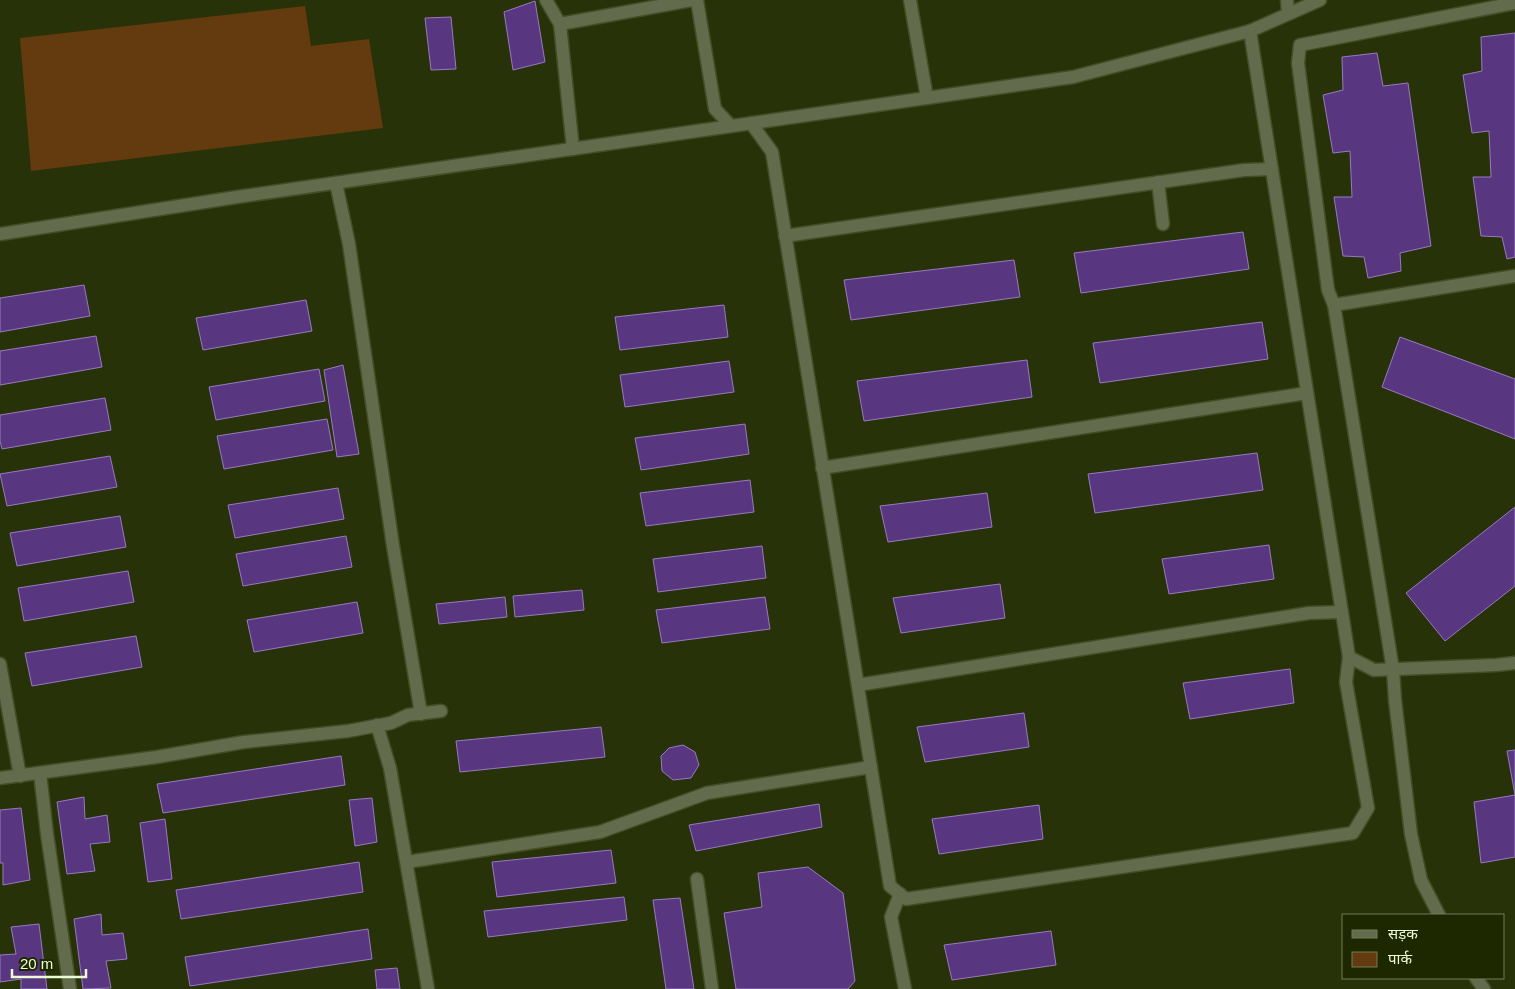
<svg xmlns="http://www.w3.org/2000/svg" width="1515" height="989" viewBox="0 0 1515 989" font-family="Arial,'Noto Sans Devanagari',sans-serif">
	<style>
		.green { fill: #643b0e }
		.building { fill: #593780; stroke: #977abf }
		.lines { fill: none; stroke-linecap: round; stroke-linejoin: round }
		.minor-casing { stroke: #434e25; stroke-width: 15 }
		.minor { stroke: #626c4d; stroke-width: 12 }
	</style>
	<rect width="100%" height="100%" fill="#273209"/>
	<!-- green -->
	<path class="green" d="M 305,6 L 311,46 L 369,39 L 383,128 L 31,171 L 20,38 Z"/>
	<!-- building -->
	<g class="building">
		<path d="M 535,1 L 545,62 L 513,70 L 504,12 Z"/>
		<path d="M 451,17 L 456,69 L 431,70 L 425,18 Z"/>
		<path d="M 1515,33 L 1515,257 L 1507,259 L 1502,237 L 1481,236 L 1473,177 L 1491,177 L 1489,131 L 1472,133 L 1463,75 L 1482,71 L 1481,37 Z"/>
		<path d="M 1377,53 L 1383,86 L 1408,83 L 1431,246 L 1400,253 L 1401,271 L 1368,278 L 1364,257 L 1343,256 L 1334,197 L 1352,197 L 1350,151 L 1333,153 L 1323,95 L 1343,90 L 1342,57 Z"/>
		<path d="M 1243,232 L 1249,269 L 1081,293 L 1074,253 Z"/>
		<path d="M 1014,260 L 1020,297 L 851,320 L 844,280 Z"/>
		<path d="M 84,285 L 90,316 L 0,332 L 0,298 Z"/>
		<path d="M 306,300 L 312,331 L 203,350 L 196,318 Z"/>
		<path d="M 724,305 L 728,337 L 620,350 L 615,317 Z"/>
		<path d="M 1262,322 L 1268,359 L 1100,383 L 1093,343 Z"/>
		<path d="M 96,336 L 102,367 L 0,385 L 0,351 Z"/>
		<path d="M 1400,337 L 1515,379 L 1515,439 L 1382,387 Z"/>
		<path d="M 1027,360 L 1032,397 L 864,421 L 857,381 Z"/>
		<path d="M 729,361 L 734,392 L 625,407 L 620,375 Z"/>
		<path d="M 343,365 L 359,454 L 337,457 L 324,370 Z"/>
		<path d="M 319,369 L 325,401 L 216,420 L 209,387 Z"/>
		<path d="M 105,398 L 111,430 L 2,449 L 0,441 L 0,415 Z"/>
		<path d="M 327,419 L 333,450 L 224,469 L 217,436 Z"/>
		<path d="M 745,424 L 749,454 L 641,470 L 635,438 Z"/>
		<path d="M 1257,453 L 1263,490 L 1095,513 L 1088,474 Z"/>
		<path d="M 110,456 L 117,487 L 7,506 L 0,474 Z"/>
		<path d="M 750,480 L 754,512 L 646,526 L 640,493 Z"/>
		<path d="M 338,488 L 344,519 L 235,538 L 228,505 Z"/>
		<path d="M 987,493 L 992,527 L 888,542 L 880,506 Z"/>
		<path d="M 1515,507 L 1515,586 L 1445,641 L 1406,593 Z"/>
		<path d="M 120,516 L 126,547 L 17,566 L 10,533 Z"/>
		<path d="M 346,536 L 352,567 L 243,586 L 236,554 Z"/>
		<path d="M 1269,545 L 1274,579 L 1169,594 L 1162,559 Z"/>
		<path d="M 762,546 L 766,578 L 658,592 L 653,559 Z"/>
		<path d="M 128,571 L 134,602 L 24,621 L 18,588 Z"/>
		<path d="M 1000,584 L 1005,618 L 901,633 L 893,598 Z"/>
		<path d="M 582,590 L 584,610 L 515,617 L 513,596 Z"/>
		<path d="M 505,597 L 507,617 L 439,624 L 436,604 Z"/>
		<path d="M 765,597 L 770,629 L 662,643 L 656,610 Z"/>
		<path d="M 357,602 L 363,633 L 254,652 L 247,620 Z"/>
		<path d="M 136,636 L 142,667 L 32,686 L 25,653 Z"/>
		<path d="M 1290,669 L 1294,703 L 1190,719 L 1183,683 Z"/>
		<path d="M 1024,713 L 1029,747 L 925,762 L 917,727 Z"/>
		<path d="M 601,727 L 605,757 L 460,772 L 456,741 Z"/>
		<path d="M 683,745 L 695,752 L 699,765 L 691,778 L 673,780 L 662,771 L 661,756 L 669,748 Z"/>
		<path d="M 1515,750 L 1515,857 L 1481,863 L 1474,802 L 1515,795 L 1507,751 Z"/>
		<path d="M 341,756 L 345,785 L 163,813 L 157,784 Z"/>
		<path d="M 84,797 L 85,819 L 107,815 L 110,842 L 90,844 L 95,871 L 67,874 L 57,802 Z"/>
		<path d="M 372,798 L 377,842 L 355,846 L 349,800 Z"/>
		<path d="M 819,804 L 822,827 L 696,851 L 689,825 Z"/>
		<path d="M 1039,805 L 1043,839 L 939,854 L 932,819 Z"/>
		<path d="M 21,808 L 30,880 L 3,885 L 3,863 L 0,863 L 0,810 Z"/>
		<path d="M 165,819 L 172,879 L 148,882 L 140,823 Z"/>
		<path d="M 611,850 L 616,883 L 497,897 L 492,862 Z"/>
		<path d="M 359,862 L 363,892 L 181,919 L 176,890 Z"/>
		<path d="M 808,867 L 843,893 L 855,981 L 848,989 L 736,989 L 724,913 L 762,907 L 758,873 Z"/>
		<path d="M 624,897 L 627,920 L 488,937 L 484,911 Z"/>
		<path d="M 680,898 L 694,989 L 666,989 L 653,900 Z"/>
		<path d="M 101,914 L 102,935 L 123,933 L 127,959 L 106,961 L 111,988 L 83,989 L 74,919 Z"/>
		<path d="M 39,924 L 47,989 L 21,989 L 21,979 L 0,982 L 0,955 L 16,954 L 11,927 Z"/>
		<path d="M 368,929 L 372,959 L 190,986 L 185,957 Z"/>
		<path d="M 1051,931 L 1056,965 L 952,980 L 944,945 Z"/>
		<path d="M 397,968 L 400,989 L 377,989 L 375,970 Z"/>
	</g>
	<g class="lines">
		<defs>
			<g id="minor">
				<path d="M 546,0 L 560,24 L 692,0"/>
				<path d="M 697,0 L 715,109 L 731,126"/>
				<path d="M 910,0 L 927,98"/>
				<path d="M 1287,0 L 1288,13 L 1291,13"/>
				<path d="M 560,24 L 573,149"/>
				<path d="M 1250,31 L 1349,657 L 1374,670 L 1496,665 L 1515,663"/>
				<path d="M 751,123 L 772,152 L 890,886 L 906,899 L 1353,833 L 1368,808 L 1346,682 L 1349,657"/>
				<path d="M 1158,182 L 1163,224"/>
				<path d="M 336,183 L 349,244 L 393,546 L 421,714"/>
				<path d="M 0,234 L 237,197 L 1073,77 L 1250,31 L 1320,0"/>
				<path d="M 785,236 L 1244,170 L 1272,169"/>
				<path d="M 1334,305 L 1328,290 L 1298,63 L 1300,45 L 1515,3"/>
				<path d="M 822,468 L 1307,393"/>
				<path d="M 0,664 L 20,776"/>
				<path d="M 858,685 L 1309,613 L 1342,612"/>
				<path d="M 377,725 L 390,768 L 428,989"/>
				<path d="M 40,773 L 47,834 L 70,989"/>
				<path d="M 0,778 L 157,757 L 244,742 L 348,731 L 391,723 L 408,715 L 441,711"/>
				<path d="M 407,862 L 600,832 L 707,793 L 871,767"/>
				<path d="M 697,879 L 712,989"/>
				<path d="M 900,894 L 891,917 L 905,989"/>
				<path d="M 1439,915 L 1421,880 L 1411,834 L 1395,700 L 1393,670 L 1334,305 L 1515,276"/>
				<path d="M 1476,978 L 1484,989"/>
			</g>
		</defs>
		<!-- minor casing -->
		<use href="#minor" class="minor-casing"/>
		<!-- minor -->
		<use href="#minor" class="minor"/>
	</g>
	<!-- legend -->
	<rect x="1342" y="914" width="162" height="65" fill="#1e2800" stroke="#717c55"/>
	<rect x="1352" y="930" width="25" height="8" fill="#626c4d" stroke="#717c55"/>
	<text x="1388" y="939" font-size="15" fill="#edfbd4">सड़क</text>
	<rect x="1352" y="952" width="25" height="15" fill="#643b0e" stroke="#717c55"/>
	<text x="1388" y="964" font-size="15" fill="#edfbd4">पार्क</text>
	<!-- scale -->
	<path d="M12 969v8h74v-8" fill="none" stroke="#edfbd4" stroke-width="2.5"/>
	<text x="20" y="969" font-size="15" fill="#edfbd4" stroke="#1e2800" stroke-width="4" paint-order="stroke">20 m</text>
</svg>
